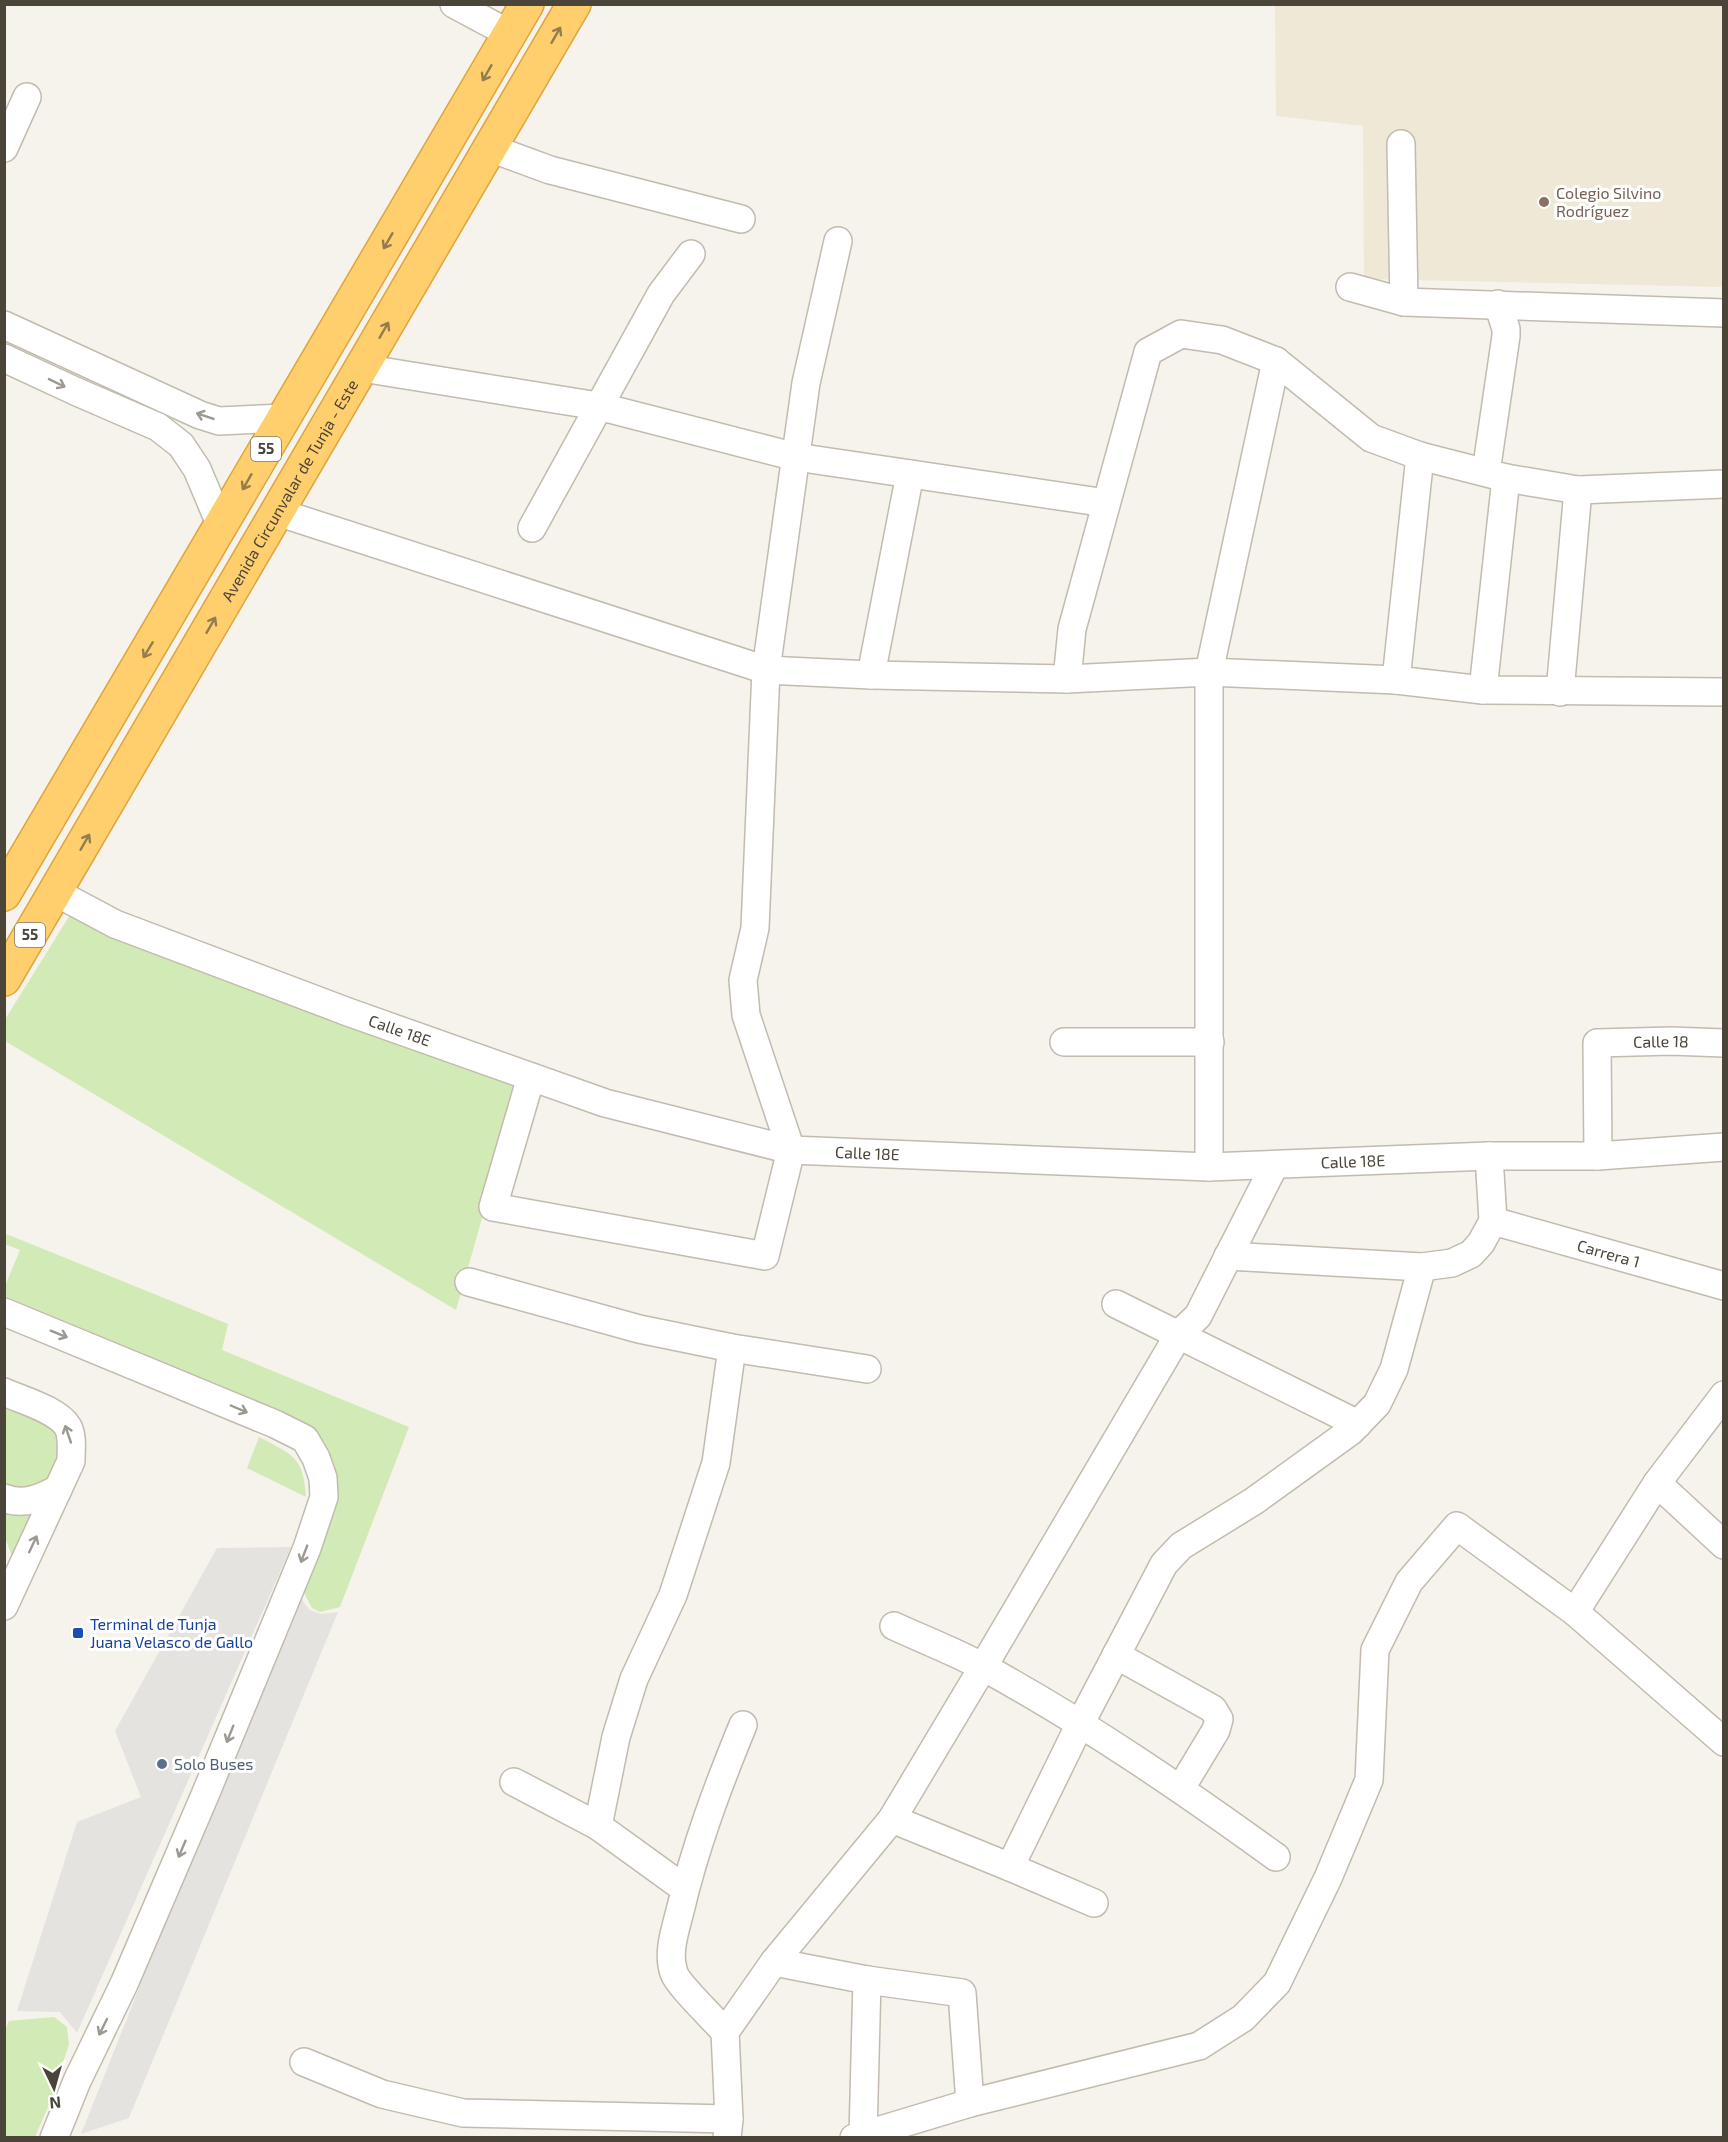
<svg xmlns="http://www.w3.org/2000/svg" width="1728" height="2142" viewBox="0 0 1728 2142" font-family="'Exo 2',sans-serif">
	<style>
		.education { fill: #efe8d6 }
		.green { fill: #d2eab5 }
		.parking { fill: #e5e3e0 }
		.lines { fill: none; stroke-linecap: round; stroke-linejoin: round }
		.minor-casing { stroke: #c2bbae; stroke-width: 30 }
		.highway-casing { stroke: #e0a43c; stroke-width: 36 }
		.minor { stroke: #fff; stroke-width: 27 }
		.highway { stroke: #ffcf6e; stroke-width: 33 }
		.oneway { stroke: #937c4e }
		.oneway2 { stroke: #9c9892 }
		.education-dot { fill: #8d6e63; stroke: #fff; stroke-width: 2 }
		.transit-dot { fill: #1a4fb4; stroke: #fff; stroke-width: 2 }
		.service-dot { fill: #5c6f8a; stroke: #fff; stroke-width: 2 }
		.labels { text-anchor: middle; stroke-width: 6; stroke-linejoin: round; paint-order: stroke }
		.shield { fill: #fff; stroke: #817c74; stroke-width: 1.5 }
		.shield-label { font-size: 15px; font-weight: bold; fill: #4b4439 }
		.education-label { font-size: 16px; fill: #785e54; stroke: #fff; text-anchor: start }
		.street-label { font-size: 16px; fill: #4b4439; stroke: #fff }
		.transit-label { font-size: 16px; fill: #164399; stroke: #fff; text-anchor: start }
		.service-label { font-size: 16px; fill: #4e5e75; stroke: #fff; text-anchor: start }
	</style>
	<rect width="100%" height="100%" fill="#f6f3ec"/>
	<!-- education -->
	<path class="education" d="M 1275,5 L 1723,5 L 1723,287 L 1364,279 L 1363,126 L 1276,116 Z"/>
	<!-- green -->
	<g class="green">
		<path d="M 70,915 L 521,1081 L 456,1310 L 5,1041 L 4,1021 Z"/>
		<path d="M 4,1233 L 228,1324 L 222,1350 L 409,1427 L 340,1607 L 320,1612 L 312,1608 L 304,1593 L 302,1581 C 328,1523 366,1469 300,1420 L 5,1296 L 5,1286 L 20,1250 L 5,1244 Z"/>
		<path d="M 4,1403 L 51,1425 L 58,1438 L 59,1458 L 45,1486 L 5,1491 Z"/>
		<path d="M 259,1437 C 292,1454 304,1457 306,1497 L 247,1468 Z"/>
		<path d="M 40,1505 L 14,1561 L 5,1538 L 5,1508 Z"/>
		<path d="M 54,2017 L 67,2027 L 69,2044 L 51,2100 L 35,2137 L 5,2137 L 4,2032 L 9,2021 Z"/>
	</g>
	<!-- parking -->
	<g class="parking">
		<path d="M 291,1547 L 77,2033 L 60,2012 L 17,2011 L 77,1822 L 141,1797 L 115,1731 L 217,1548 Z"/>
		<path d="M 298,1589 L 304,1603 L 310,1610 L 321,1614 L 338,1612 L 129,2118 L 81,2134 Z"/>
	</g>
	<g class="lines">
		<defs>
			<g id="minor">
				<path d="M 454,4 L 510,34"/>
				<path d="M 1401,144 L 1404,302"/>
				<path d="M 4,148 L 27,97"/>
				<path d="M 490,148 L 550,170 L 741,219"/>
				<path d="M 1350,287 L 1404,302 L 1724,313"/>
				<path d="M 4,325 L 200,415 L 219,421 L 284,418"/>
				<path d="M 4,358 L 75,391 L 158,427 L 181,445 L 197,469 L 221,526"/>
				<path d="M 362,368 L 598,406 L 796,457 L 1106,503"/>
				<path d="M 1486,472 L 1506,336 L 1506,329 L 1498,304"/>
				<path d="M 277,512 L 766,670 L 871,675 L 1067,679 L 1209,672 L 1396,680 L 1483,690 L 1724,692"/>
				<path d="M 532,528 L 661,294 L 691,254"/>
				<path d="M 871,675 L 910,474"/>
				<path d="M 1067,679 L 1072,629 L 1148,352 L 1181,334 L 1222,340 L 1276,361 L 1371,438 L 1420,456 L 1506,478 L 1578,490 L 1724,484"/>
				<path d="M 1396,680 L 1420,456"/>
				<path d="M 1483,690 L 1506,478"/>
				<path d="M 1560,692 L 1578,490"/>
				<path id="s1" d="M 55,892 L 115,924 L 348,1012 L 605,1103 L 791,1150 L 1209,1167 L 1489,1156 L 1598,1156 L 1724,1147"/>
				<path d="M 1064,1042 L 1210,1042"/>
				<path d="M 531,1077 L 493,1207 L 765,1256 L 791,1150 L 746,1015 L 743,980 L 755,928 L 766,670 L 806,383 L 838,241"/>
				<path id="s2" d="M 1598,1156 L 1597,1043 L 1671,1041 L 1724,1043"/>
				<path d="M 1209,1167 L 1209,672 L 1276,361"/>
				<path id="s3" d="M 1493,1221 L 1724,1286"/>
				<path d="M 1228,1256 L 1422,1267 L 1452,1263 L 1471,1254 L 1481,1243 L 1493,1221 L 1489,1156"/>
				<path d="M 469,1282 L 639,1329 L 732,1348 L 867,1369"/>
				<path d="M 1116,1304 L 1358,1424"/>
				<path d="M 4,1312 L 275,1424 L 305,1439 L 316,1458 L 323,1478 L 324,1497 L 307,1548 L 205,1795 L 124,1984 L 77,2081 L 54,2138"/>
				<path d="M 4,1392 C 22,1400 58,1410 68,1427 C 73,1437 71,1450 71,1461 L 4,1606"/>
				<path d="M 1657,1483 L 1724,1545"/>
				<path d="M 4,1498 C 24,1506 41,1498 58,1489"/>
				<path d="M 1575,1612 L 1657,1483 L 1724,1395"/>
				<path d="M 894,1626 C 924,1640 956,1652 985,1668 C 1087,1724 1182,1789 1276,1857"/>
				<path d="M 1116,1655 L 1213,1709 L 1219,1719 L 1216,1730 L 1181,1788"/>
				<path d="M 514,1782 L 598,1826 L 685,1889"/>
				<path d="M 892,1819 L 1010,1867 L 1094,1903"/>
				<path d="M 598,1826 L 616,1737 L 634,1679 L 673,1595 L 716,1463 L 732,1348"/>
				<path d="M 1010,1867 L 1080,1724 L 1164,1564 L 1181,1546 L 1254,1501 L 1351,1431 L 1377,1404 L 1394,1369 L 1422,1267"/>
				<path d="M 774,1962 L 867,1980 L 962,1993 L 970,2103"/>
				<path d="M 725,2032 C 715,2020 678,1985 674,1973 C 667,1953 675,1931 680,1911 C 695,1847 718,1786 743,1725"/>
				<path d="M 304,2062 L 382,2094 L 463,2113 L 729,2119"/>
				<path d="M 863,2136 L 867,1980"/>
				<path d="M 727,2138 L 729,2119 L 725,2032 L 774,1962 L 892,1819 L 983,1667 L 1179,1334 L 1198,1316 L 1274,1166"/>
				<path d="M 854,2138 L 970,2103 L 1199,2046 L 1243,2018 L 1277,1983 L 1328,1878 L 1369,1780 L 1375,1650 L 1409,1582 L 1457,1526 L 1575,1612 L 1724,1742"/>
			</g>
			<g id="highway">
				<path d="M 4,894 L 527,4"/>
				<path id="s4" d="M 4,979 L 574,4"/>
			</g>
		</defs>
		<!-- minor casing -->
		<use href="#minor" class="minor-casing"/>
		<!-- highway casing -->
		<use href="#highway" class="highway-casing"/>
		<!-- minor -->
		<use href="#minor" class="minor"/>
		<!-- highway -->
		<use href="#highway" class="highway"/>
	</g>
	<!-- one-way arrows -->
	<defs><path id="oneway-shaft" d="M-6 0H5M1.5-3L5.5 0L1.5 3" fill="none" stroke-width="1.6" stroke-linecap="round" stroke-linejoin="round" transform="scale(1.5)"/></defs>
	<g class="oneway">
		<use href="#oneway-shaft" transform="translate(556 35) rotate(-60)"/>
		<use href="#oneway-shaft" transform="translate(487 73) rotate(120)"/>
		<use href="#oneway-shaft" transform="translate(388 241) rotate(120)"/>
		<use href="#oneway-shaft" transform="translate(384 330) rotate(-60)"/>
		<use href="#oneway-shaft" transform="translate(247 482) rotate(120)"/>
		<use href="#oneway-shaft" transform="translate(211 625) rotate(-60)"/>
		<use href="#oneway-shaft" transform="translate(148 650) rotate(121)"/>
		<use href="#oneway-shaft" transform="translate(85 842) rotate(-60)"/>
	</g>
	<g class="oneway2">
		<use href="#oneway-shaft" transform="translate(57 383) rotate(26)"/>
		<use href="#oneway-shaft" transform="translate(205 416) rotate(-161)"/>
		<use href="#oneway-shaft" transform="translate(59 1334) rotate(22)"/>
		<use href="#oneway-shaft" transform="translate(239 1409) rotate(23)"/>
		<use href="#oneway-shaft" transform="translate(68 1434) rotate(-109)"/>
		<use href="#oneway-shaft" transform="translate(33 1544) rotate(-65)"/>
		<use href="#oneway-shaft" transform="translate(304 1554) rotate(111)"/>
		<use href="#oneway-shaft" transform="translate(230 1734) rotate(112)"/>
		<use href="#oneway-shaft" transform="translate(182 1849) rotate(113)"/>
		<use href="#oneway-shaft" transform="translate(103 2027) rotate(116)"/>
	</g>
	<!-- markers -->
	<circle class="education-dot" cx="1544" cy="202" r="6"/>
	<rect class="transit-dot" x="72" y="1627" width="12" height="12" rx="3"/>
	<circle class="service-dot" cx="162" cy="1764" r="6"/>
	<g class="labels">
		<!-- shield labels -->
		<g class="shield">
			<rect x="251" y="437" width="30" height="24" rx="4.5"/>
			<rect x="15" y="923" width="30" height="24" rx="4.5"/>
		</g>
		<g class="shield-label">
			<text x="266" y="454">55</text>
			<text x="30" y="940">55</text>
		</g>
		<!-- education labels -->
		<g class="education-label">
			<text x="1556" y="199">Colegio Silvino<tspan x="1556" dy="18">Rodríguez</tspan></text>
		</g>
		<!-- street labels -->
		<g class="street-label">
			<text dy="6" stroke="none"><textPath href="#s4" startOffset="566">Avenida Circunvalar de Tunja - Este</textPath></text>
			<text dy="6" stroke="none"><textPath href="#s1" startOffset="372">Calle 18E</textPath></text>
			<text dy="6" stroke="none"><textPath href="#s2" startOffset="177">Calle 18</textPath></text>
			<text dy="6" stroke="none"><textPath href="#s1" startOffset="858">Calle 18E</textPath></text>
			<text dy="6" stroke="none"><textPath href="#s1" startOffset="1344">Calle 18E</textPath></text>
			<text dy="6" stroke="none"><textPath href="#s3" startOffset="120">Carrera 1</textPath></text>
		</g>
		<!-- transit labels -->
		<g class="transit-label">
			<text x="90" y="1630">Terminal de Tunja<tspan x="90" dy="18">Juana Velasco de Gallo</tspan></text>
		</g>
		<!-- service labels -->
		<g class="service-label">
			<text x="174" y="1770">Solo Buses</text>
		</g>
	</g>
	<!-- border -->
	<rect width="1728" height="2142" fill="none" stroke="#4b4439" stroke-width="12"/>
	<!-- north arrow -->
	<g transform="translate(54 2088) rotate(175)" stroke="#ffffff" stroke-width="4.5" paint-order="stroke">
	<path d="M0-4.5L10 22L0 15L-10 22Z" fill="#4b4439"/>
	<text y="-9" font-size="16" font-weight="bold" text-anchor="middle" fill="#4b4439">N</text>
	</g>
</svg>
